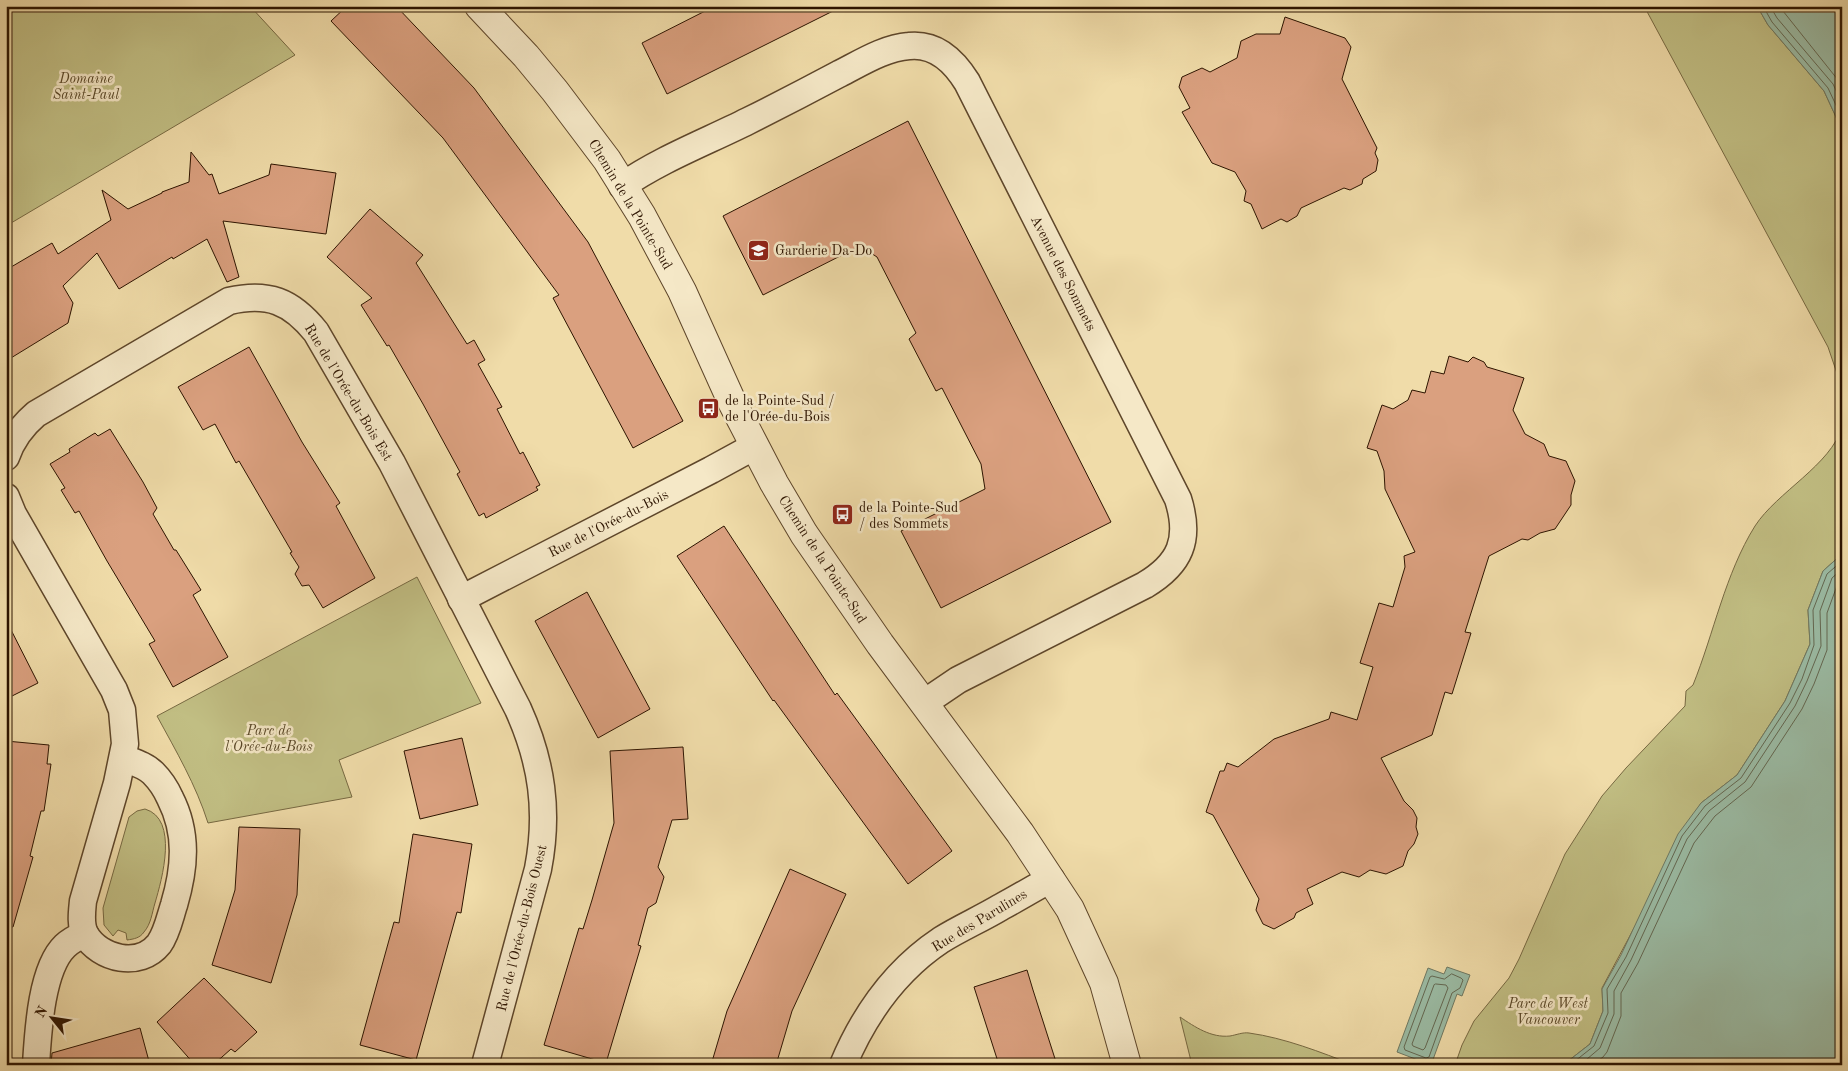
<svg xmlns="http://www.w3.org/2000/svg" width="1848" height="1071" viewBox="0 0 1848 1071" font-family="'Old Standard TT',serif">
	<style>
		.green { fill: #c1be83; stroke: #776942 }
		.water { fill: #9bbca5; stroke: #6f7963 }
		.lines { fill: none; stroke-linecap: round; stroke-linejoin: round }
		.shore { stroke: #646852; stroke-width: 1 }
		.building { fill: #daa07f; stroke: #2d1400 }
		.minor-casing { stroke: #5e462a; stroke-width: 29 }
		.tertiary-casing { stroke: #5e462a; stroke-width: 30 }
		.minor { stroke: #f5e8c7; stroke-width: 26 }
		.tertiary { stroke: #f5e8c7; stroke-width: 28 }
		.labels { text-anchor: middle; stroke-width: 5; stroke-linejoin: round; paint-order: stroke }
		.park-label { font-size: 14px; font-style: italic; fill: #594727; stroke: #f5e8c7 }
		.street-label { font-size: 14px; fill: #2d1400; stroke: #f5e8c7 }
		.poi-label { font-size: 14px; fill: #2d1400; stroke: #f5e8c7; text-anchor: start }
	</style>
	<rect width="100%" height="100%" fill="#f0dca9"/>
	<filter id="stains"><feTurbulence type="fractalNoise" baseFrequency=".004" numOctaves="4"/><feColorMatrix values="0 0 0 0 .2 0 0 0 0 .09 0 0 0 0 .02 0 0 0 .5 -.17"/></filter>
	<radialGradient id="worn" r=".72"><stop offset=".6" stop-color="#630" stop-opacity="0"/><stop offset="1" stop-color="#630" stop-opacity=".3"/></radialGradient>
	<!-- green -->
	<g class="green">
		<path d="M 6,6 L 250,6 L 295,55 L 6,226 Z"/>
		<path d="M 1644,6 L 1757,6 L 1768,25 L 1824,91 L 1842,130 L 1842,388 L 1828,347 Z"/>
		<path d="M 1842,427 L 1842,554 L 1823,571 L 1808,610 L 1810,644 L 1785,701 L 1737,775 L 1701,803 L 1602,988 L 1603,1011 L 1590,1044 L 1563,1065 L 1455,1065 L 1462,1045 L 1474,1021 L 1509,978 L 1519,959 L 1565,854 L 1602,796 L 1626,768 L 1685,706 L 1686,691 L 1693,685 C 1714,633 1725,574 1755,526 C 1777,492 1831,465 1842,427 Z"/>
		<path d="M 417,577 L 481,703 L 339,760 L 352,797 L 208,823 C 196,785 176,751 157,716 Z"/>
		<path d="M 145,809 C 179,819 162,879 155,903 C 152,913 151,924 144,932 C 140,938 134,939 127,940 L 126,933 L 118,930 L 113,936 L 104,925 L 103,908 L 129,817 L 137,811 Z"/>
		<path d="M 1180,1017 C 1195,1027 1211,1038 1230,1036 C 1236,1035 1243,1032 1249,1033 C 1285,1038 1320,1052 1354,1065 L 1192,1065 Z"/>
	</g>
	<!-- water -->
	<g class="water">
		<path d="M 1757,6 L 1842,6 L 1842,130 L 1824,91 L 1768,25 Z"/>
		<path d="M 1842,554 L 1842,1065 L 1563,1065 L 1590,1044 L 1603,1011 L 1602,989 L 1621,955 L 1678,834 L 1701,803 L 1737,775 L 1785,701 L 1810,644 L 1808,610 L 1823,571 Z"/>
		<path d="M 1447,967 L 1470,975 L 1462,996 L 1457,994 L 1431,1065 L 1397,1052 L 1428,968 L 1444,974 Z"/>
	</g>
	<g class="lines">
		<!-- shore -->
		<g class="shore">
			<path d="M 1763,6 L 1772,22 L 1828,88 L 1842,118"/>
			<path d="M 1770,6 L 1777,18 L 1833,84 L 1842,103"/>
			<path d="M 1779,6 L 1842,85"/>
			<path d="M 1452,974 L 1461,978 L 1463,980 L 1460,988 L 1452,993 L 1429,1057 L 1426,1058 L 1405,1050 L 1404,1047 L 1430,977 L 1432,976 L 1444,979 Z"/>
			<path d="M 1436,984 L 1446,985 L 1448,988 L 1425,1048 L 1423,1050 L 1413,1046 L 1412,1044 L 1434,985 Z"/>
			<path d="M 1570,1065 L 1594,1046 L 1608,1013 L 1607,989 L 1626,957 L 1682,836 L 1705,806 L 1741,778 L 1790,703 L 1802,679 L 1814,645 L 1813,610 L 1827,574 L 1842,561"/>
			<path d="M 1580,1065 L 1600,1048 L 1614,1014 L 1614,991 L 1631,960 L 1687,839 L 1709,811 L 1745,782 L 1795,706 L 1807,681 L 1821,646 L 1820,611 L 1832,578 L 1842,569"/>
			<path d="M 1593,1065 L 1603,1057 L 1607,1052 L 1621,1016 L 1621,993 L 1638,963 L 1694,843 L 1715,816 L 1751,787 L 1802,709 L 1814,684 L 1827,650 L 1827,613 L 1838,583 L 1842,579"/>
		</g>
	</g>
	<!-- building -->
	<g class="building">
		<path d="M 347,6 L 396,6 L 474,88 L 588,242 L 683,421 L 633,448 L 553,298 L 559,295 L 443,138 L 331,21 Z"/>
		<path d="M 715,6 L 843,6 L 667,94 L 642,43 Z"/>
		<path d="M 1285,17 L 1345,38 L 1351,47 L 1342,79 L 1377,148 L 1375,153 L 1378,160 L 1376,171 L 1363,179 L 1362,184 L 1350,190 L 1344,188 L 1301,208 L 1297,216 L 1287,222 L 1281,219 L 1262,229 L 1251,204 L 1244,201 L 1246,191 L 1235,172 L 1212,163 L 1182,112 L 1190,108 L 1179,87 L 1182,77 L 1202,68 L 1210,72 L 1237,58 L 1241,41 L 1256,34 L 1280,34 Z"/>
		<path d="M 908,121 L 1111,522 L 941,608 L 901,531 L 985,489 L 981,464 L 942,388 L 936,391 L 909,339 L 916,333 L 877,257 L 860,246 L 763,295 L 723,216 Z"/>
		<path d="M 191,152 L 209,175 L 212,174 L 219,194 L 269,175 L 271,164 L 336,173 L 326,234 L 223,221 L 239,277 L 227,282 L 207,239 L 173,259 L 172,257 L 119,289 L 97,253 L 63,286 L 73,303 L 68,323 L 6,361 L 6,270 L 52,243 L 58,254 L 111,220 L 102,190 L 128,209 L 162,193 L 162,192 L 189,182 Z"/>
		<path d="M 370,209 L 423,255 L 416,263 L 467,344 L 474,340 L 485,360 L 478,364 L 502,407 L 497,409 L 520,454 L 523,452 L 540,485 L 536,487 L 538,490 L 486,518 L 484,513 L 479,516 L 457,474 L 460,472 L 423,404 L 389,345 L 387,346 L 361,305 L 372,298 L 327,257 Z"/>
		<path d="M 249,347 L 302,442 L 340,503 L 336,506 L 375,578 L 323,608 L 309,585 L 302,586 L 295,574 L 299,567 L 290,553 L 292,552 L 239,461 L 236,463 L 215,424 L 203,430 L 178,387 Z"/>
		<path d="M 1449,356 L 1468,362 L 1473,357 L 1484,362 L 1487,367 L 1524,378 L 1513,410 L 1525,434 L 1544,444 L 1549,456 L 1566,461 L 1575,481 L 1571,495 L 1571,505 L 1555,529 L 1540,533 L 1528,540 L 1522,539 L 1489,556 L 1465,632 L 1471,633 L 1452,694 L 1445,692 L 1432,735 L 1381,758 L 1404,801 L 1413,810 L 1417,818 L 1416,827 L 1418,834 L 1414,844 L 1408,851 L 1403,866 L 1386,874 L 1370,870 L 1359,877 L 1342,872 L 1307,889 L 1313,904 L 1296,913 L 1294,918 L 1274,929 L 1263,924 L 1256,910 L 1259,899 L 1213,815 L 1206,812 L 1220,771 L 1224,771 L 1227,763 L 1238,767 L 1274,739 L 1329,719 L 1331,712 L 1357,720 L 1373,667 L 1360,663 L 1379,603 L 1393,607 L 1405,567 L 1404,556 L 1415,552 L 1385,489 L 1384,471 L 1377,451 L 1367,448 L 1382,405 L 1393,409 L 1408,400 L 1412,390 L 1425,393 L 1431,371 L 1444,374 Z"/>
		<path d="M 110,429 L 143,482 L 157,508 L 153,514 L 174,550 L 176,550 L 201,590 L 193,595 L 228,657 L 173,687 L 149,644 L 155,641 L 107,561 L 79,511 L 75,513 L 61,490 L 65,488 L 50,464 L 70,452 L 69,449 L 95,433 L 98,436 Z"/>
		<path d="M 724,526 L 835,695 L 837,693 L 952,851 L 908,884 L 774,700 L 773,701 L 677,556 Z"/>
		<path d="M 587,592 L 650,709 L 598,738 L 535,621 Z"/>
		<path d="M 6,620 L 38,683 L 6,699 Z"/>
		<path d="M 462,738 L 478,805 L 420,819 L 404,751 Z"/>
		<path d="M 6,741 L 49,745 L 47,764 L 51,764 L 44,811 L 41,811 L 30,856 L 33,857 L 13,927 L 6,926 Z"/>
		<path d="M 683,747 L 688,819 L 672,820 L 658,867 L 664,877 L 656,903 L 648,908 L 638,945 L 641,946 L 606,1063 L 544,1045 L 579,928 L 583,929 L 592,900 L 614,823 L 610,751 Z"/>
		<path d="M 239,827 L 300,829 L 297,895 L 271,983 L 212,965 L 235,890 Z"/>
		<path d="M 413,834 L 472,844 L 461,913 L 457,912 L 416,1060 L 360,1045 L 394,922 L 399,923 Z"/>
		<path d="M 790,869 L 846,894 L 792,1011 L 776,1065 L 711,1065 L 727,1011 Z"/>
		<path d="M 1027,970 L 1033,990 L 1057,1065 L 999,1065 L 974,987 Z"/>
		<path d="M 204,978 L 257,1032 L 235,1052 L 231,1049 L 213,1065 L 195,1065 L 157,1022 Z"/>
		<path d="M 140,1028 L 150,1065 L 51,1065 L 52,1053 Z"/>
	</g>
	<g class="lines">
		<defs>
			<g id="minor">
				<path d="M 622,186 C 661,159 706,142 748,121 C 778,106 809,90 839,74 C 861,63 884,48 909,46 C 936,43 954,61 967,82 L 1178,499 C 1191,540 1180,564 1145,585 L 958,680 L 924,703"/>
				<path d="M 6,457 C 12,439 22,426 36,414 L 229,301 C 268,292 291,301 316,332 L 392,463 L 518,709 C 542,762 549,812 538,869 L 485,1065"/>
				<path d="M 6,497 L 13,514 L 114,690 L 122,710 L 125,744 L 117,783 L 83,901 C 82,912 80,924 85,934 C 100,960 140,968 159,944 C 167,933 170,917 174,905 C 185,868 188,833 170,798 C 166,789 160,780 153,773 C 145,765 133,762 123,758"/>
				<path d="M 461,599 L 711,470 L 755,446"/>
				<path d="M 36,1065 C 38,1033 41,969 65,946 C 70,941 78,937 85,934"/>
				<path d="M 843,1065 C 864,1015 896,970 941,940 C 960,928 981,919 1001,907 C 1018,898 1034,888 1051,879"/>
			</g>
			<path id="tertiary" d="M 479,6 L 526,56 L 555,91 L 607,160 L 642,216 L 682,291 L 732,402 L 774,483 L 804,534 L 880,644 L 1020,833 L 1070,909 L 1104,983 L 1127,1065"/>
		</defs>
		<!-- minor casing -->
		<use href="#minor" class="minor-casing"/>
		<!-- tertiary casing -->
		<use href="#tertiary" class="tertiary-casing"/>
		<!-- minor -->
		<use href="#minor" class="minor"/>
		<!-- tertiary -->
		<use href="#tertiary" class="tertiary"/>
	</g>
	<!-- icons -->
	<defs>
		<symbol id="school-square" viewBox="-11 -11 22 22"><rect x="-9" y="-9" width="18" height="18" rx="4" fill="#8f2418" stroke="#f5e8c7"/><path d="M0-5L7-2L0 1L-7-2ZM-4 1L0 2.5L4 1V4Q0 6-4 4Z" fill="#fff"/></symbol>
		<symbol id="bus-square" viewBox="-11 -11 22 22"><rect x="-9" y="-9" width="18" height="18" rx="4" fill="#8f2418" stroke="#f5e8c7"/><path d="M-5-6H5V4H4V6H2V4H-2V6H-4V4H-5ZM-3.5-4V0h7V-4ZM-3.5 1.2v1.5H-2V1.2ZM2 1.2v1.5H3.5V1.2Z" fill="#fff"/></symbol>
	</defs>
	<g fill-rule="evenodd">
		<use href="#school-square" x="746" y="238" width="25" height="25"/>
		<use href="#bus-square" x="696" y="396" width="25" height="25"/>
		<use href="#bus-square" x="830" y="502" width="25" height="25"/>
	</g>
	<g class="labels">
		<!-- park labels -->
		<g class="park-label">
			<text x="86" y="83">Domaine<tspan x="86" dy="16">Saint-Paul</tspan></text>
			<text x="269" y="735">Parc de<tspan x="269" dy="16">l'Orée-du-Bois</tspan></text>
			<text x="1548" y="1008">Parc de West<tspan x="1548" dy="16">Vancouver</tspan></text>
		</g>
		<!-- street labels -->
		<g class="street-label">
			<text transform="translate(631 204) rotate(59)" y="5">Chemin de la Pointe-Sud</text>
			<text transform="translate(1064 273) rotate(63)" y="5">Avenue des Sommets</text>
			<text transform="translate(349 392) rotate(59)" y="5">Rue de l'Orée-du-Bois Est</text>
			<text transform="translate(608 523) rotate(-27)" y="5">Rue de l'Orée-du-Bois</text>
			<text transform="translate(823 559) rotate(57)" y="5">Chemin de la Pointe-Sud</text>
			<text transform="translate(979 920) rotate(-31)" y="5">Rue des Parulines</text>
			<text transform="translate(521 928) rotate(-76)" y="5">Rue de l'Orée-du-Bois Ouest</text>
		</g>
		<!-- poi labels -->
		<g class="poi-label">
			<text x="775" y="255">Garderie Da-Do</text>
			<text x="725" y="405">de la Pointe-Sud /<tspan x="725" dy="16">de l'Orée-du-Bois</tspan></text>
			<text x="859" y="512">de la Pointe-Sud<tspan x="859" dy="16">/ des Sommets</tspan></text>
		</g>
	</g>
	<!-- margin -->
	<rect width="1848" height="1071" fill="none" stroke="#f0dca9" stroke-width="25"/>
	<rect x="8" y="8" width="1833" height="1056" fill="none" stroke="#2d1400" stroke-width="2.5"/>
	<rect x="12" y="12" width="1823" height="1046" fill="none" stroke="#2d1400"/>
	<!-- north arrow -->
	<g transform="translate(52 1018) rotate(300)" stroke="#f5e8c7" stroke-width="4" paint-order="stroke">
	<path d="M0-4L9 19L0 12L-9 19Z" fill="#2d1400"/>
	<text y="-8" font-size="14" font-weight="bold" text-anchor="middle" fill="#2d1400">N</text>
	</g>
	<rect width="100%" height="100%" filter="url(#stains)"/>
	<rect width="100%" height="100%" fill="url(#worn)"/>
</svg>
